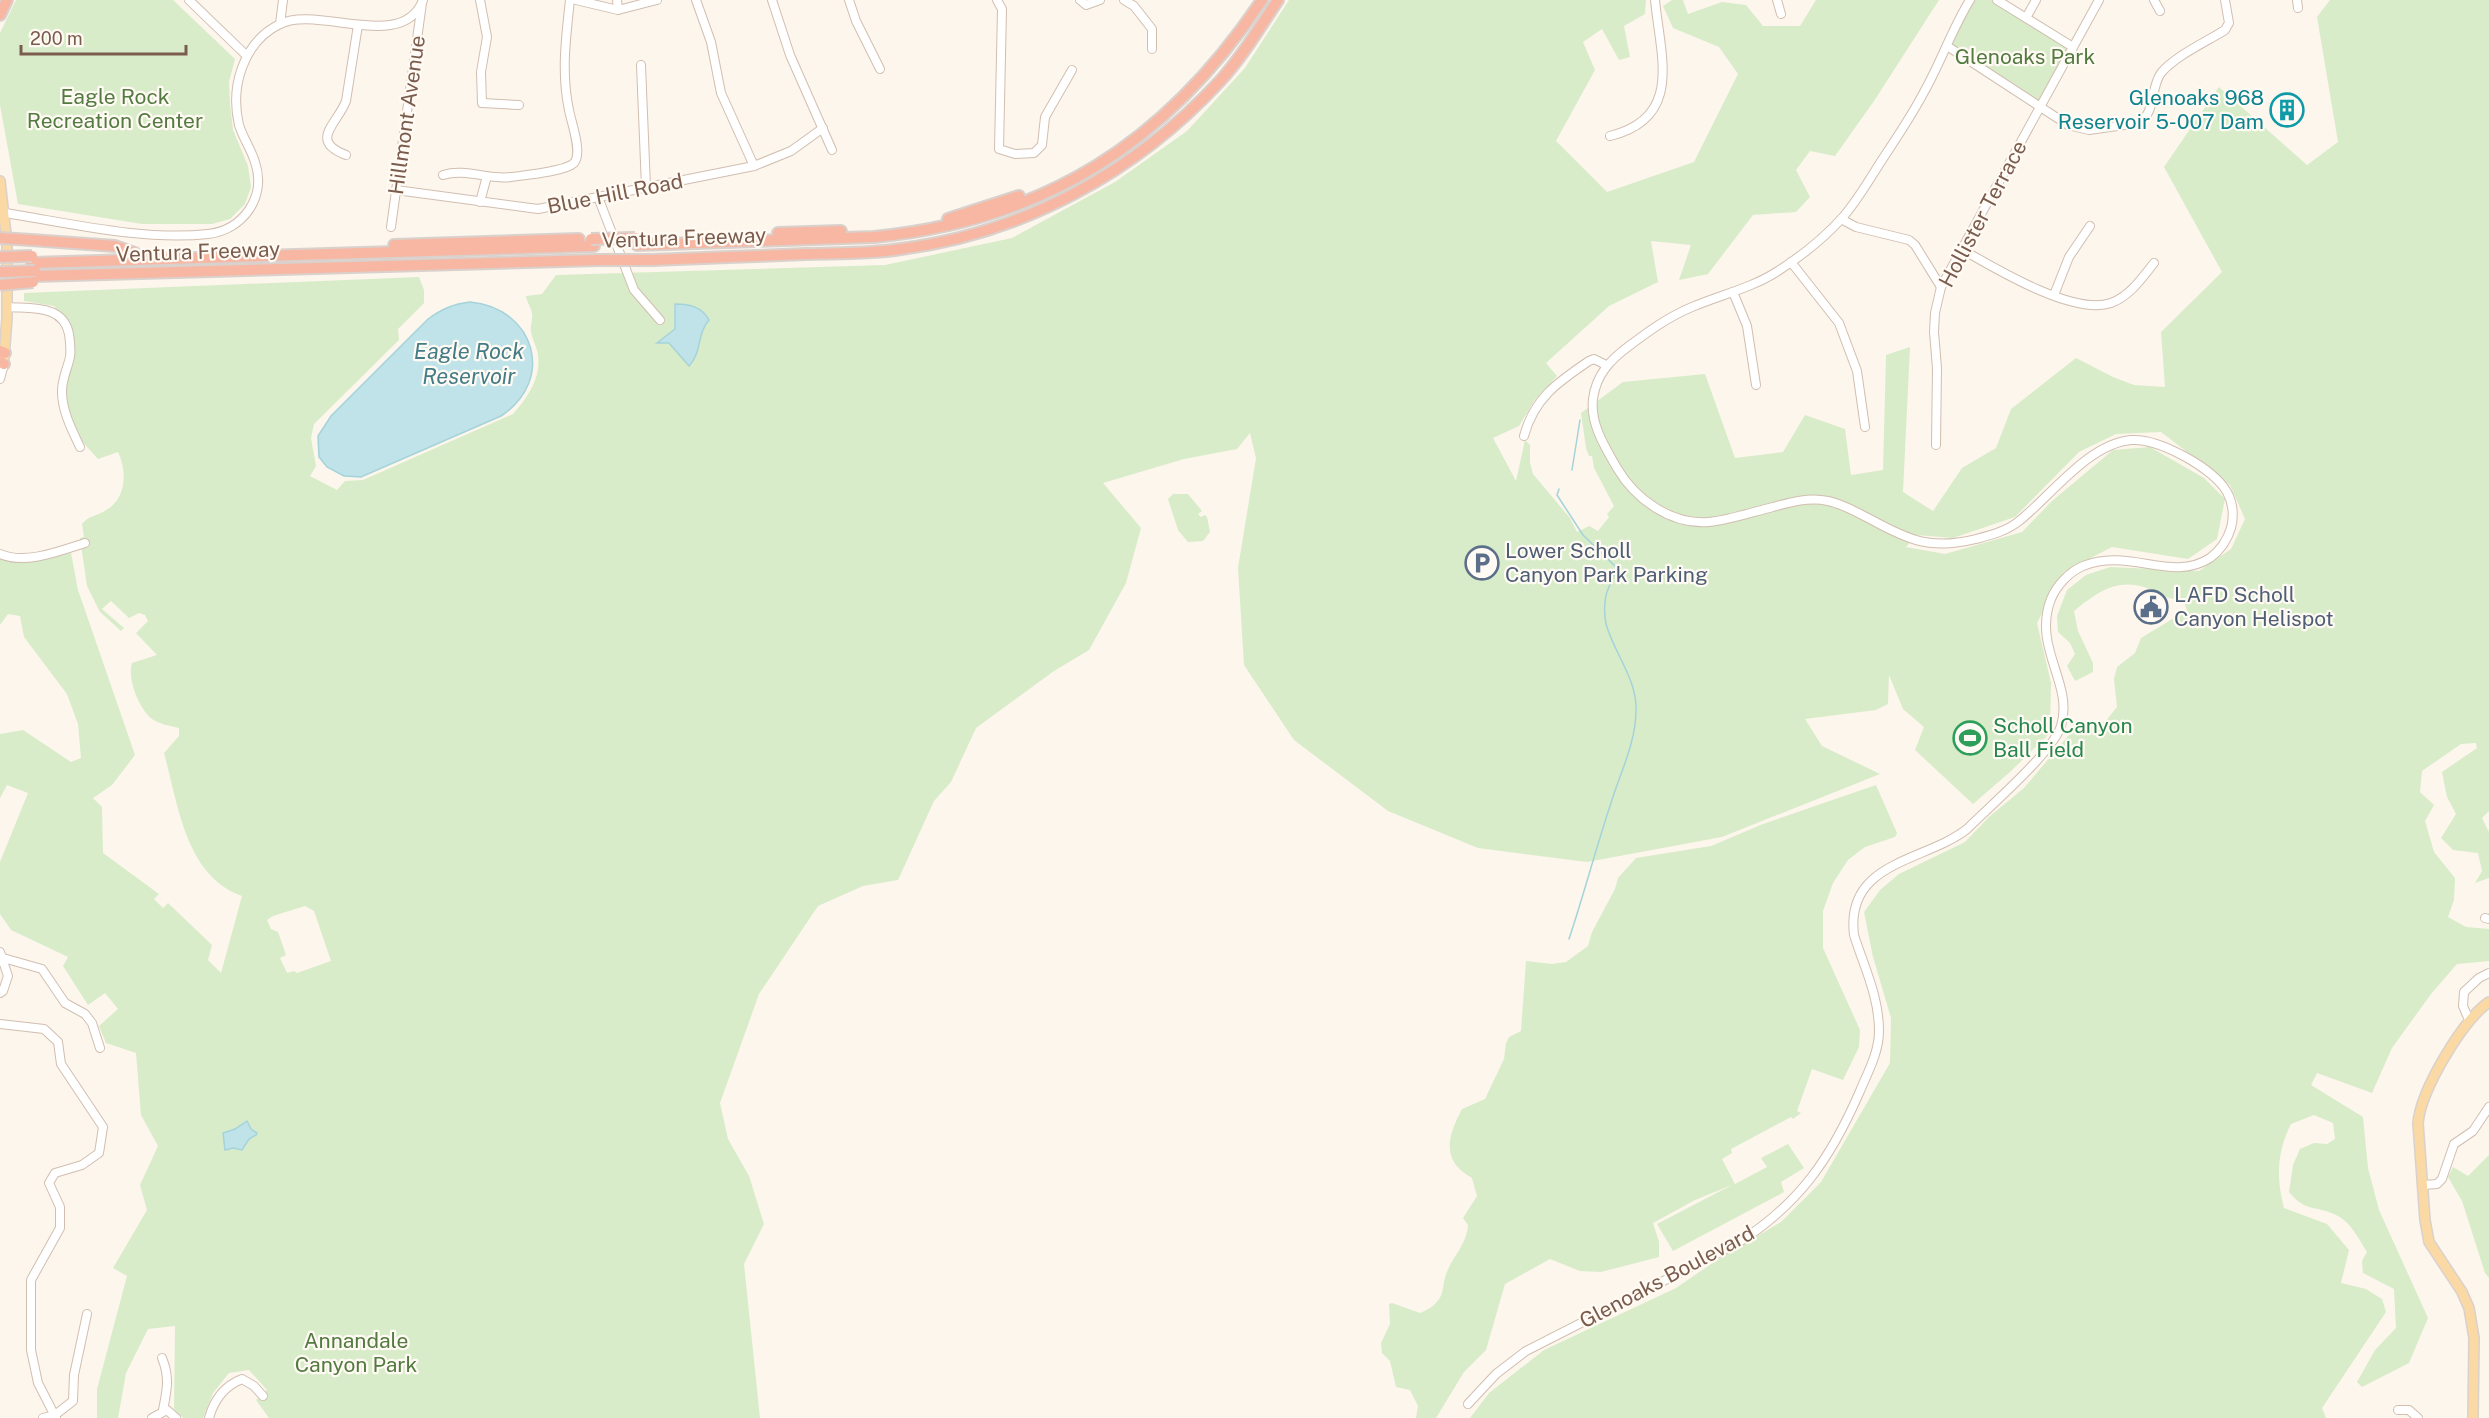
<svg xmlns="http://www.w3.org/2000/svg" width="2489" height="1418" viewBox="0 0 2489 1418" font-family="'Public Sans',sans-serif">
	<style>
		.green { fill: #d8ecc9; fill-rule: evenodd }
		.water { fill: #bfe3e8; stroke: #a5d3da; stroke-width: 1.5 }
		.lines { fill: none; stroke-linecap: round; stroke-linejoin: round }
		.stream { stroke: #a5d3da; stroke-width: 1.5 }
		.minor-casing { stroke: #d1beb0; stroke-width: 10 }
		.major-casing { stroke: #dad1cd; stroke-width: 12 }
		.highway-casing { stroke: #dad1cd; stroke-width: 14 }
		.minor { stroke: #fff; stroke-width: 8 }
		.major { stroke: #fbd9a5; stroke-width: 9 }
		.highway { stroke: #f7b7a3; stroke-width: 10 }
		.highway-bridge-casing { stroke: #dad1cd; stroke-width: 14; stroke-linecap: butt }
		.highway-bridge { stroke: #f7b7a3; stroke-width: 10 }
		.labels { text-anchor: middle; stroke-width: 4.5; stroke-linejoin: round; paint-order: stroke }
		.park-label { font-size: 21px; fill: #537a41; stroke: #fffaf3 }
		.culture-label { font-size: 21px; fill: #0d838f; stroke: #fffaf3; text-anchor: end }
		.street-label { font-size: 21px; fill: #7a5c4d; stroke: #fffaf3 }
		.service-label { font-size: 21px; fill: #4e5e75; stroke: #fffaf3; text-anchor: start }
		.leisure-label { font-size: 21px; fill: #27864d; stroke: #fffaf3; text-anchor: start }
		.water-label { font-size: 22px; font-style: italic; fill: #437c86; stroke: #fffaf3 }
	</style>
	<rect width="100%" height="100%" fill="#fdf6ec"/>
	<!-- green -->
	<g class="green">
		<path d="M 16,0 L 173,0 L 235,59 L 229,82 L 230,104 L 233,130 L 248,166 L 251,187 L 245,204 L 230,219 L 212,224 L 142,224 L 18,204 L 0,105 L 0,33 Z"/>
		<path d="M 1289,0 L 1646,0 L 1645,14 L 1624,26 L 1630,57 L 1619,60 L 1602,29 L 1583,42 L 1595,70 L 1556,141 L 1607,192 L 1694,162 L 1738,74 L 1719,47 L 1673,28 L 1663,6 L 1672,0 L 1683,0 L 1688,14 L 1722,2 L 1746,5 L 1763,26 L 1800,26 L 1816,0 L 1939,0 L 1874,101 L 1835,156 L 1810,151 L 1796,170 L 1810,197 L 1796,212 L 1753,215 L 1708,274 L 1679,280 L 1691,245 L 1651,241 L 1658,282 L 1609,306 L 1546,363 L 1557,376 L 1534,401 L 1519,426 L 1493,438 L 1516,481 L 1525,440 L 1530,445 L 1530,463 L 1533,474 L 1570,518 L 1577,532 L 1589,526 L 1598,531 L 1609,517 L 1607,514 L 1614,506 L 1594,468 L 1592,456 L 1589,456 L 1586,448 L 1581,413 L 1623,382 L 1705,374 L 1735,458 L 1783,452 L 1805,415 L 1845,429 L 1851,475 L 1883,470 L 1886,355 L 1910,347 L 1903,492 L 1933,511 L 1962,468 L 1996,448 L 2011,409 L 2076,358 L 2113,377 L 2134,385 L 2165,387 L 2161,332 L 2222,272 L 2164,167 L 2219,87 L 2307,165 L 2338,142 L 2317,17 L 2330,0 L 2489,0 L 2489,811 L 2482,818 L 2489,832 L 2489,878 L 2475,883 L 2482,871 L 2478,853 L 2453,850 L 2441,838 L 2456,814 L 2447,797 L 2442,772 L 2477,748 L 2476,743 L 2461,744 L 2422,771 L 2420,792 L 2434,805 L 2425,821 L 2434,852 L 2455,878 L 2454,900 L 2448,917 L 2466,927 L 2489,929 L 2489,961 L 2457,964 L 2431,994 L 2392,1048 L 2372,1093 L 2317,1073 L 2311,1085 L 2363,1117 L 2368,1168 L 2379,1210 L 2428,1318 L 2409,1363 L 2362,1387 L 2357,1382 L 2375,1350 L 2396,1328 L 2394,1289 L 2363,1273 L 2362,1261 L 2367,1252 C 2358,1238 2351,1222 2336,1215 C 2316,1205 2306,1213 2289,1192 L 2293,1165 L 2300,1149 L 2314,1143 L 2327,1144 L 2335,1139 L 2333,1123 L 2314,1115 L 2291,1124 C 2277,1151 2276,1178 2284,1208 L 2327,1224 L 2349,1250 L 2341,1283 L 2366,1289 L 2382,1299 L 2386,1312 L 2322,1408 L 2326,1418 L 1470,1418 L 1489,1393 L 1544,1350 L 1676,1288 L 1714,1262 L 1781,1222 L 1821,1182 L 1890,1063 L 1891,1018 L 1873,957 L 1864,912 L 1880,890 L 1899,874 L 1965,842 L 1990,816 L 2024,788 L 2078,724 L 2105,722 L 2117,707 L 2114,679 L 2117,667 L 2135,653 L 2141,638 L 2187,610 L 2183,600 C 2169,600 2164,595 2152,590 C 2119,576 2099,591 2074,611 L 2078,631 L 2093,663 L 2093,672 L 2075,681 L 2067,666 L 2075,654 L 2070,643 L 2058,632 L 2057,616 L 2067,590 L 2086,575 L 2110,567 L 2199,571 L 2231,549 L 2245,519 L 2230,485 L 2161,432 L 2116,434 L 2079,452 L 2015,517 L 1953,538 L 1916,535 L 1906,547 L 1945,554 L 2022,532 L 2052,501 L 2113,450 L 2150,447 L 2204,478 L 2225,499 L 2217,539 L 2188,559 L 2112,547 L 2064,572 L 2037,623 L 2051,683 L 2050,733 L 2010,772 L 1973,804 L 1915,750 L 1924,727 L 1903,709 L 1889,675 L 1888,704 L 1876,710 L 1805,719 L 1822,746 L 1880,774 L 1722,837 L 1587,862 L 1478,848 L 1388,811 L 1294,740 L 1244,665 L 1238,568 L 1256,458 L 1250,433 L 1237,449 L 1184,459 L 1103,483 L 1141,528 L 1126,583 L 1089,650 L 1054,671 L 976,728 L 951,782 L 934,801 L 898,880 L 863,886 L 818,906 L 759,994 L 720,1103 L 728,1139 L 749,1176 L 764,1224 L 744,1264 L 760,1418 L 269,1418 L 256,1400 L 267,1390 L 249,1370 L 229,1373 L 213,1393 L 203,1418 L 183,1418 L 174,1409 L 175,1326 L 148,1329 L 126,1373 L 118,1418 L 97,1418 L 97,1389 L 127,1276 L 113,1268 L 147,1210 L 140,1185 L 158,1146 L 141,1115 L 136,1053 L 106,1043 L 99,1026 L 118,1009 L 105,993 L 88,1005 L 63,966 L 68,957 L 11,930 L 0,914 L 0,862 L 28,793 L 7,785 L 0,798 L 0,734 L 23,730 L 71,762 L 81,758 L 78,724 L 67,694 L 24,637 L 20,616 L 8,614 L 0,625 L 0,558 L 22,562 L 71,553 L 78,590 L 135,755 L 112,785 L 93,798 L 102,807 L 103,853 L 159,894 L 154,899 L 163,908 L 168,903 L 212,945 L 208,960 L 221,973 L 242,896 C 185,876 178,803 164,753 L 179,736 L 179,728 C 171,726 159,724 152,719 C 139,709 127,679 132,663 L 157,655 L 136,633 L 148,621 L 145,615 L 139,613 L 129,618 L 111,601 L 102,609 L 124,628 L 121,631 L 100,612 L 87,586 L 80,538 L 84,537 L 82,524 C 89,515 98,516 106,510 C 127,498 127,471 118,452 L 98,459 C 91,451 83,443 77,434 C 55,403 66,360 69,325 L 54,306 L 24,301 L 24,293 L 419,277 L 424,290 L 424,303 L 398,329 L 399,340 L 314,424 L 311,438 L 316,466 L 310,476 L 337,490 L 345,481 L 363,480 L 513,414 C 529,396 543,375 537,350 C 535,344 532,338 531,332 C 530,326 533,319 532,313 C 531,307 527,303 526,296 L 542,294 L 556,275 L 885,265 L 1012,238 L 1115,182 L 1187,131 L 1245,68 ZM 305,906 L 314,911 L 331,961 L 297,973 L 294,971 L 287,973 L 280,958 L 286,955 L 278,932 L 271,929 L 267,920 L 273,916 Z"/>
		<path d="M 1970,0 L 1997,0 L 2073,47 L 2040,108 L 1947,46 Z"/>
		<path d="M 1173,494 L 1188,494 L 1202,511 L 1198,514 L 1201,517 L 1205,515 L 1207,517 L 1210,532 L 1203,541 L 1188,542 L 1178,530 L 1168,499 Z"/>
		<path d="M 1876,785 L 1897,833 L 1895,837 L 1865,847 L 1848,860 L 1833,883 L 1823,911 L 1823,948 L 1860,1030 L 1859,1047 L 1843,1080 L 1812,1069 L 1797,1111 L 1801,1113 L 1793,1119 L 1791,1117 L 1731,1149 L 1732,1153 L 1722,1159 L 1735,1184 L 1767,1167 L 1761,1158 L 1788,1144 L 1804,1168 L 1781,1182 L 1784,1192 L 1673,1251 L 1657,1224 L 1732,1185 L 1695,1200 L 1653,1223 L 1659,1242 L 1659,1257 L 1601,1272 L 1580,1271 L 1550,1259 L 1505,1284 L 1486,1350 L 1464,1372 L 1436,1418 L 1416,1418 L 1418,1406 L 1410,1390 L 1396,1387 L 1390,1361 L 1382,1353 L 1381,1343 L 1390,1324 L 1389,1304 L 1392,1303 L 1420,1313 C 1428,1310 1434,1306 1439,1299 C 1444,1293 1443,1280 1447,1272 C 1453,1256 1467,1244 1468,1225 L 1463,1218 L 1477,1196 L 1472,1178 C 1441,1161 1447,1137 1462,1109 L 1485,1099 L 1504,1059 L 1506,1043 L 1509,1037 L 1521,1031 L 1526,961 L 1552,964 L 1566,962 L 1588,946 L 1592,932 L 1615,889 L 1618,878 L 1636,858 L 1711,846 L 1763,824 Z"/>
		<path d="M 2489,1155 L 2489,1278 L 2485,1273 L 2462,1201 L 2448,1177 L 2453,1167 L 2468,1176 Z"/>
	</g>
	<!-- water -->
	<g class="water">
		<path d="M 470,302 C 535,308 556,380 501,416 L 361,477 L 344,476 L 327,467 L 319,457 L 318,436 L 331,416 L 428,319 C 442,309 453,304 470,302 Z"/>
		<path d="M 675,304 C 690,304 702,307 709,320 C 697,333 702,353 689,366 L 669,343 L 657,343 L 675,329 Z"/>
		<path d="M 247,1121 L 251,1129 L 257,1133 L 256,1135 L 249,1139 L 242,1150 L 233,1148 L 225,1150 L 223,1133 L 235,1129 Z"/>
	</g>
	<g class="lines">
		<!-- stream -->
		<g class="stream">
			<path d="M 1572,470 L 1580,420"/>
			<path d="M 1559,489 L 1557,495 L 1583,535 L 1616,567 C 1615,578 1610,582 1607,592 C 1604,601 1604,615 1606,624 C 1614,653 1637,679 1636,710 C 1636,743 1620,773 1611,803 C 1596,848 1584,894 1569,939"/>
		</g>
		<defs>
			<g id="minor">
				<path d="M 189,0 L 247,56"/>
				<path d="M 480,0 L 487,37 L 481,72 L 482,103 L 519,105"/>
				<path d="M 576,0 L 618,10 L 657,0"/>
				<path d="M 617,0 L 618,10"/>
				<path d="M 696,0 L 711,42 L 721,93 L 754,166"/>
				<path d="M 772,0 L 790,55 L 832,150"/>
				<path d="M 849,0 L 856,21 L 880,69"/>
				<path d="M 997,0 L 1002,9 L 999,149 L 1015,154 L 1034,153 L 1042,145 L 1045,117 L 1072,70"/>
				<path d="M 1080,0 L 1086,5 L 1100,0"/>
				<path d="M 1124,0 L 1134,6 L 1152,29 L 1152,49"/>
				<path d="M 1777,0 L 1781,14"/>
				<path d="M 1997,0 L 2073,47"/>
				<path d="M 2154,0 L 2160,11"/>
				<path d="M 2297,0 L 2298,8"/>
				<path d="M 2026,18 L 2036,0"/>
				<path d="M 280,24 L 283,0"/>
				<path d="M 1947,46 L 2068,125 L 2089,130 L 2138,123 C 2156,114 2150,88 2161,73 C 2175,56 2206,42 2225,30 L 2229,23 L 2225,0"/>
				<path d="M 641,65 L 646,187"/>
				<path d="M 1610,136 C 1684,118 1660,55 1655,0"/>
				<path d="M 346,155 C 308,141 338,123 346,101 L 358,25"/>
				<path d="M 443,175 C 466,168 488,180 511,177 C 525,175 564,172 574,163 C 583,153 571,122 569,110 C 561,73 566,37 570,0"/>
				<path d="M 396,190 L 538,209 L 754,166 L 791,151 L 823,128"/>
				<path d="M 598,197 L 634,290 L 660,320"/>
				<path d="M 480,202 L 487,176"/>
				<path d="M 5,213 C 69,223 143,241 208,234 C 243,230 267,197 255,162 C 251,149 243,138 239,125 C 230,87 243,42 280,24 C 318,5 403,53 423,0"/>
				<path d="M 1841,219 L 1856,227 L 1909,240 L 1915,245 L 1941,287"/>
				<path d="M 391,227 L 422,3"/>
				<path d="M 1963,250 C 1996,269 2074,316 2111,303 C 2130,296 2142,278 2154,263"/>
				<path d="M 1791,262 L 1839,323 L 1857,371 L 1865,427"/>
				<path d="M 1733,292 L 1747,326 L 1756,385"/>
				<path d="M 2054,295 L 2069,257 L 2090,226"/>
				<path d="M 7,307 C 31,309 63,304 69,334 C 70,341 71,350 70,357 C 67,370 61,381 62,394 C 63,413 72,430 80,447"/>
				<path d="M 0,379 L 4,364"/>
				<path d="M 1524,436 C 1534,398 1558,382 1589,361 L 1594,359 L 1606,365"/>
				<path d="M 1936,445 L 1937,368 L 1934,332 L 1935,313 L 1941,287 L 2099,0"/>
				<path d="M 0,554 C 25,565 60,551 85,543"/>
				<path d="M 2485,918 L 2489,919"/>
				<path d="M 0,952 L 8,976 L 3,991 L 0,993"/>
				<path d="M 3,958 L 42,969 L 65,1003 L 85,1014 L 92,1023 L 100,1048"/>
				<path d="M 2469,1020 L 2463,1006 L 2464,992 L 2479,978 L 2489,973"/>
				<path d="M 0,1024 L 44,1029 L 58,1042 L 61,1064 L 103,1127 L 99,1153 L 82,1165 L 55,1173 L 49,1183 L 60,1207 L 60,1228 L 31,1280 L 31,1350 L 38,1383 L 56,1418"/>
				<path d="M 2423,1185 L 2437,1184 L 2442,1179 L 2454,1144 L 2473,1131 L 2489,1107"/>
				<path d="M 162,1358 C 170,1377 167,1390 163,1410"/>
				<path d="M 1468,1404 L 1496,1374 L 1526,1351 L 1736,1244 C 1799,1205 1831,1158 1860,1091 C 1868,1072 1879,1052 1879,1031 C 1879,996 1864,967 1854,935 C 1845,861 1925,862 1967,829 C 1990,806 2052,753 2061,726 C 2074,683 2032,648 2051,599 C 2057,585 2069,572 2083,566 C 2129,547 2172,583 2210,558 C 2221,550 2227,541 2231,528 C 2234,516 2233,503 2227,492 C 2213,468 2159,438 2131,440 C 2088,444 2051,496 2019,521 C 2007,531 1991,535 1976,539 C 1931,550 1910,541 1870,519 C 1856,512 1843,504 1828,501 C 1809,497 1791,502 1773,507 C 1752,512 1730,520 1709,522 C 1671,525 1635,499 1617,468 C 1605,447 1590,424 1593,399 C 1596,375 1610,360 1629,346 C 1649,331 1668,317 1692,307 C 1720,295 1752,288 1778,271 C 1800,257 1825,237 1843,217 C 1857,201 1868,182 1880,163 C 1895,140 1911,117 1924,92 C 1941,62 1952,29 1970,0"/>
				<path d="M 2398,1410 L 2409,1410 L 2418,1418"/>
				<path d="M 43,1418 L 55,1415 L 73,1401 L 74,1375 L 87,1314"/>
				<path d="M 152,1418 L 167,1410 L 176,1418"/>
				<path d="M 209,1418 C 214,1400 224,1386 242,1379 L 254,1386 L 263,1396"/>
			</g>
			<g id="major">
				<path d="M 0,181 L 7,243 L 7,318 L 4,358"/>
				<path d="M 2473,1418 L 2474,1338 L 2469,1308 L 2462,1292 L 2429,1242 L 2425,1220 L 2418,1123 C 2421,1090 2462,1021 2489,1002"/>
			</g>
			<g id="highway">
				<path d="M 0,15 L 7,0"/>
				<path d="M 948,219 L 1019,196"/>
				<path d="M 778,233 L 841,231"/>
				<path d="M 31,240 L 115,246 L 135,253"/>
				<path d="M 394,245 L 579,239"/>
				<path d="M 637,245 L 874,237 C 1046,220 1166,143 1262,0"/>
				<path d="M 652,260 C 703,258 755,256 806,254 C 838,253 870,254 901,249 C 1024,233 1136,172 1220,81 C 1242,57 1260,27 1278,0"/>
				<path d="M 32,263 L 594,246"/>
				<path d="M 34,276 L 599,260"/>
				<path d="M 0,351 L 5,353"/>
				<path d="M 0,362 L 4,364"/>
			</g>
		</defs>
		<!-- minor casing -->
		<use href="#minor" class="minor-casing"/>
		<!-- major casing -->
		<use href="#major" class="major-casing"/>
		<!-- highway casing -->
		<use href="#highway" class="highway-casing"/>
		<!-- minor -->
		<use href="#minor" class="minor"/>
		<!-- major -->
		<use href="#major" class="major"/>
		<!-- highway -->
		<use href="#highway" class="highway"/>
		<defs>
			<g id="highway-bridge">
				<path d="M 0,238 L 31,240"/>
				<path d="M 591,239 L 635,238"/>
				<path d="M 0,257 L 32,256"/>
				<path d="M 599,260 L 652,260"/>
				<path d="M 0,272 L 35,271"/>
				<path d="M 0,285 L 33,282"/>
			</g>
		</defs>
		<!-- highway-bridge casing -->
		<use href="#highway-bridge" class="highway-bridge-casing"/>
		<!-- highway-bridge -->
		<use href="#highway-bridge" class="highway-bridge"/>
	</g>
	<!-- icons -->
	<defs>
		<symbol id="building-ring" viewBox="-11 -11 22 22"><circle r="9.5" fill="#fffaf3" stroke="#0f9aa8" stroke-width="1.5"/><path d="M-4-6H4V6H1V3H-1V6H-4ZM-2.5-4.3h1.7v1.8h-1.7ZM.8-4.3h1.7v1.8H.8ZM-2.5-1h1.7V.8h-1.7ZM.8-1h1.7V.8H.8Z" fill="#0f9aa8"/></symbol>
		<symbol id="parking-ring" viewBox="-11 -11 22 22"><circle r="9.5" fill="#fffaf3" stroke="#5c6f8a" stroke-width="1.5"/><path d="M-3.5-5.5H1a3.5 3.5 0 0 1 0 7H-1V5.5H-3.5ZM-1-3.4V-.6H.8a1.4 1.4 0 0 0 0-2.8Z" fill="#5c6f8a"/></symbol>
		<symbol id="civic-ring" viewBox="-11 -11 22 22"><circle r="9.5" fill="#fffaf3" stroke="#5c6f8a" stroke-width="1.5"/><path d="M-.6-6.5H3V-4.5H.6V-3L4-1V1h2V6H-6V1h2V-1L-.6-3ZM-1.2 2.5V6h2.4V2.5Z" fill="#5c6f8a"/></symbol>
		<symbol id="stadium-ring" viewBox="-11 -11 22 22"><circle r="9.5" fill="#fffaf3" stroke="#2e9e5b" stroke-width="1.5"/><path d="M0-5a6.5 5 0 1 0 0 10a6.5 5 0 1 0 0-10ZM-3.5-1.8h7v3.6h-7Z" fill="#2e9e5b"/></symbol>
	</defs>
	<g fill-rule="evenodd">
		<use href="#building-ring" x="2268" y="91" width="38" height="38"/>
		<use href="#parking-ring" x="1463" y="544" width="38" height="38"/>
		<use href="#civic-ring" x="2132" y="588" width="38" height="38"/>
		<use href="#stadium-ring" x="1951" y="719" width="38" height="38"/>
	</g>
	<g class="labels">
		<!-- park labels -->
		<g class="park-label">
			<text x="2025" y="64">Glenoaks Park</text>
			<text x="115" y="104">Eagle Rock<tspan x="115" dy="24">Recreation Center</tspan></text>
			<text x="356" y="1348">Annandale<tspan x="356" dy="24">Canyon Park</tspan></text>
		</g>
		<!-- culture labels -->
		<g class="culture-label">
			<text x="2264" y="105">Glenoaks 968<tspan x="2264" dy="24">Reservoir 5-007 Dam</tspan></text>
		</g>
		<!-- street labels -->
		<g class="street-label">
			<text transform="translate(407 115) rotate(-82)" y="7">Hillmont Avenue</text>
			<text transform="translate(615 194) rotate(-11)" y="7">Blue Hill Road</text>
			<text transform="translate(1983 214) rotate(-62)" y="7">Hollister Terrace</text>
			<text transform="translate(684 238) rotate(-2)" y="7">Ventura Freeway</text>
			<text transform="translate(198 252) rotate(-2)" y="7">Ventura Freeway</text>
			<text transform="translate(1667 1277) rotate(-28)" y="7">Glenoaks Boulevard</text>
		</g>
		<!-- service labels -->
		<g class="service-label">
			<text x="1505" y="558">Lower Scholl<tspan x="1505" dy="24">Canyon Park Parking</tspan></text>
			<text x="2174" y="602">LAFD Scholl<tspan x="2174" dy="24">Canyon Helispot</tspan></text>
		</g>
		<!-- leisure labels -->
		<g class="leisure-label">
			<text x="1993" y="733">Scholl Canyon<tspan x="1993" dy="24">Ball Field</tspan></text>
		</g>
		<!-- water labels -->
		<g class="water-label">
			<text x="469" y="359">Eagle Rock<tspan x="469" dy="25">Reservoir</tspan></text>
		</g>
	</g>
	<!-- scale -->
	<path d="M21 45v9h165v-9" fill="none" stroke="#7a5c4d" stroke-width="3"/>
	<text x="30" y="45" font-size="18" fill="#7a5c4d" stroke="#fffaf3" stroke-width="4.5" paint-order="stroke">200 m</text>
</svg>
